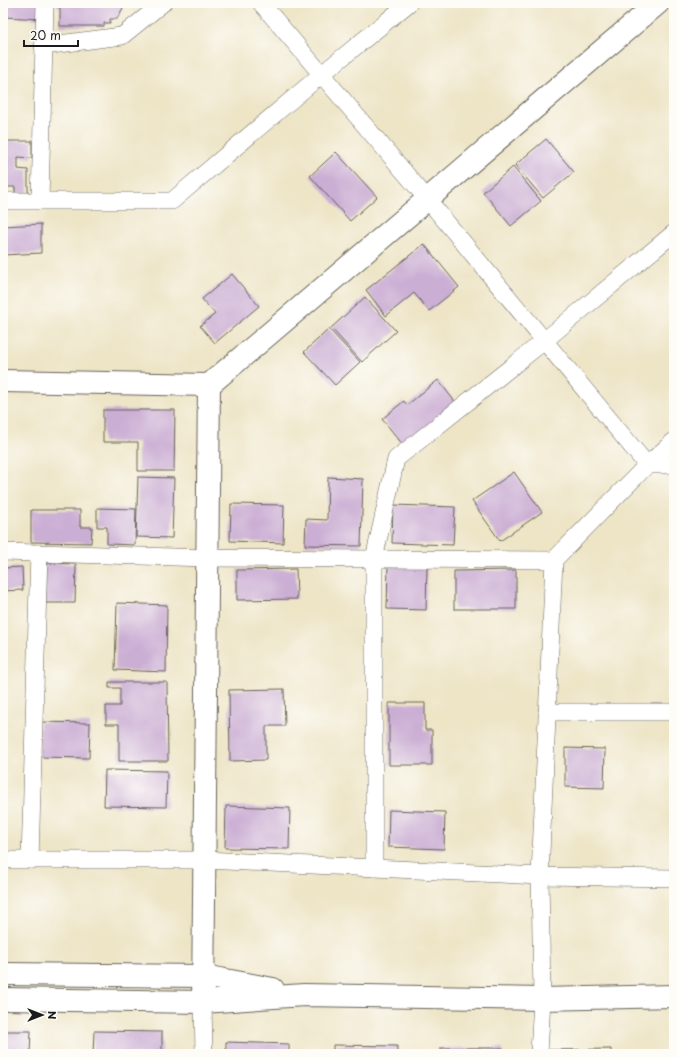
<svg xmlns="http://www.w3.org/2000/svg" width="677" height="1057" viewBox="0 0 677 1057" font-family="'Playpen Sans',sans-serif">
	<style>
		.building { fill: #cbaed4 }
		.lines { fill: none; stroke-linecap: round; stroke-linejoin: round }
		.minor-casing { stroke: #666258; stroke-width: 18 }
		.tertiary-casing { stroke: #666258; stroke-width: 24 }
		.minor { stroke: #fff; stroke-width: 17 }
		.tertiary { stroke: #fff; stroke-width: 22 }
	</style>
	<rect width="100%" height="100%" fill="#fdfcf7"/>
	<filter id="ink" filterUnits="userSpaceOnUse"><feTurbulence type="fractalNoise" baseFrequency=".025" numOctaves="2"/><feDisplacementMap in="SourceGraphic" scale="8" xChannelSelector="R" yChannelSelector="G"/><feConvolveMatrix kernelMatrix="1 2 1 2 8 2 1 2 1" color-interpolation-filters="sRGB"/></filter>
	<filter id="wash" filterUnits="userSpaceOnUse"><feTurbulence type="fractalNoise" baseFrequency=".012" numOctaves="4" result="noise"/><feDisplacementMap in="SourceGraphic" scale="16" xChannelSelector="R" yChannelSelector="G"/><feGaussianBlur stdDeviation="0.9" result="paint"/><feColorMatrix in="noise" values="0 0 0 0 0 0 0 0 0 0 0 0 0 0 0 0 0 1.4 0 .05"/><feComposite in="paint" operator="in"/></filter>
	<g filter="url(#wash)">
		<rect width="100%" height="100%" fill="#eee5c7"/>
		<g id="blocks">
			<!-- building -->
			<g class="building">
				<path d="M 5,3 L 41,3 L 41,19 L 4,17 Z"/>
				<path d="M 57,3 L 123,3 L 123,8 L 117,19 L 110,19 L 110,23 L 104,23 L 104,26 L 60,26 L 60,7 L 57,7 Z"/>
				<path d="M 546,139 L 574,172 L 543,198 L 515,165 Z"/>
				<path d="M 3,141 L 32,141 L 32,158 L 18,157 L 18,169 L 28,170 L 28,194 L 15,194 L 15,187 L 3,187 Z"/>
				<path d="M 336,152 L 377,197 L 350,221 L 310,176 Z"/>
				<path d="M 513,167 L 541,201 L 511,226 L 483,192 Z"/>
				<path d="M 41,224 L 41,253 L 3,255 L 3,226 Z"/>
				<path d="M 424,244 L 459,287 L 429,311 L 414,293 L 386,316 L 366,290 Z"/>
				<path d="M 232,274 L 259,306 L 215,343 L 200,326 L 215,314 L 202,299 Z"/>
				<path d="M 365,297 L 396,331 L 362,362 L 331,328 Z"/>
				<path d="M 329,329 L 360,362 L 335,385 L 304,352 Z"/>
				<path d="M 438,380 L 456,403 L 404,446 L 382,419 L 404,401 L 407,405 Z"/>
				<path d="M 103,410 L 175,410 L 174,471 L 138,471 L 138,442 L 103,442 Z"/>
				<path d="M 514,472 L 542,512 L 500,541 L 472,501 Z"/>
				<path d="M 138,477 L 174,478 L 172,538 L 136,537 Z"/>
				<path d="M 328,477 L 363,479 L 361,546 L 305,545 L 306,519 L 327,520 Z"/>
				<path d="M 231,504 L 284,505 L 283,543 L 230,541 Z"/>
				<path d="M 393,505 L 455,507 L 453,545 L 392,543 Z"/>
				<path d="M 97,508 L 136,509 L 135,545 L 107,544 L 107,527 L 97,527 Z"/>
				<path d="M 31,510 L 80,510 L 80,527 L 92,527 L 91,543 L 31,542 Z"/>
				<path d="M 43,563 L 76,564 L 75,603 L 43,603 Z"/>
				<path d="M 388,565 L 427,566 L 426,610 L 387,609 Z"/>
				<path d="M 22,567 L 23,590 L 3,591 L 3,568 Z"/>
				<path d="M 296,569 L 297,599 L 237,600 L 237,570 Z"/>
				<path d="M 516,570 L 516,609 L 454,609 L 454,571 Z"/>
				<path d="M 117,603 L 167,605 L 166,672 L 115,670 Z"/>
				<path d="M 109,682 L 167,682 L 168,761 L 119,761 L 119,724 L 106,724 L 106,706 L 120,706 L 120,688 L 109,688 Z"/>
				<path d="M 284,689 L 285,726 L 266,726 L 266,760 L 230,761 L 229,690 Z"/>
				<path d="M 389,703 L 425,703 L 425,730 L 432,730 L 432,765 L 389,765 Z"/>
				<path d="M 40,722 L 90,723 L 89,758 L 39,757 Z"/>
				<path d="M 565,748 L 605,749 L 604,788 L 565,787 Z"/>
				<path d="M 105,770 L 167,771 L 166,807 L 104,806 Z"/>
				<path d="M 226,806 L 290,808 L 289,849 L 225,848 Z"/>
				<path d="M 389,810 L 445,812 L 444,849 L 388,847 Z"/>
				<path d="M 3,1031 L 31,1031 L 30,1054 L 3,1054 Z"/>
				<path d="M 94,1031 L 162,1032 L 162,1054 L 93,1054 Z"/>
				<path d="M 226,1042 L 289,1044 L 289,1054 L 226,1054 Z"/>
				<path d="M 333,1045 L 397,1046 L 397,1054 L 333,1054 Z"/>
				<rect x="441" y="1048" width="62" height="6"/>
				<path d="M 611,1049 L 611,1054 L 548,1054 L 548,1050 Z"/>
			</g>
		</g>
	</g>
	<g filter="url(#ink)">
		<use href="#blocks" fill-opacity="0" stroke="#666258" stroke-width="1"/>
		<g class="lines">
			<defs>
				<g id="minor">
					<path d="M 261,3 L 428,200 L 647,465 L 674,465"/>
					<path d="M 43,46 L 122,36 L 163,3"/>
					<path d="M 3,201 L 172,201 L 322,74 L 409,3"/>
					<path d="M 40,201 L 45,3"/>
					<path d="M 3,552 L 208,558 L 554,560"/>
					<path d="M 547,712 L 674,712"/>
					<path d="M 3,860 L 205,860 L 540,876 L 674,878"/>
					<path d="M 30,860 L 39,553"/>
					<path d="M 374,868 L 374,559 L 396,459 L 544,341 L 674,233"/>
					<path d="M 203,1002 L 204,1054"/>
					<path d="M 539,1054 L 542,999 L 540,876 L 554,560 L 647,465 L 674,441"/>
				</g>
				<g id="tertiary">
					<path d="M 3,381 L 209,385 L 658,3"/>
					<path d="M 3,974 L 204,976 L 273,989"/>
					<path d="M 3,999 L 203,1002 L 304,995 L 542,999 L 674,996"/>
					<path d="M 203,1002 L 209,385"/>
				</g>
			</defs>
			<!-- minor casing -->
			<use href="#minor" class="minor-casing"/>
			<!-- tertiary casing -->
			<use href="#tertiary" class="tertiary-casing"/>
			<!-- minor -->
			<use href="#minor" class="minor"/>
			<!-- tertiary -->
			<use href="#tertiary" class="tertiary"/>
		</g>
	</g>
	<!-- margin -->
	<rect width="677" height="1057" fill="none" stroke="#fdfcf7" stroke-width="16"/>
	<!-- north arrow -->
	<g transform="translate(42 1015) rotate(90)" stroke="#fdfcf7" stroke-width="3" paint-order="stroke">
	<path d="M0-3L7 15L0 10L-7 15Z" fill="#1c1c1c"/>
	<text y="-6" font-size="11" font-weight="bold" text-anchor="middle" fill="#1c1c1c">N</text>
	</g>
	<!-- scale -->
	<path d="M24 40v6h54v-6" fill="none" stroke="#1c1c1c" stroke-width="2"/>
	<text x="30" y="40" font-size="12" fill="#1c1c1c" stroke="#fdfcf7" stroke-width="3" paint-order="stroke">20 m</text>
</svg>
